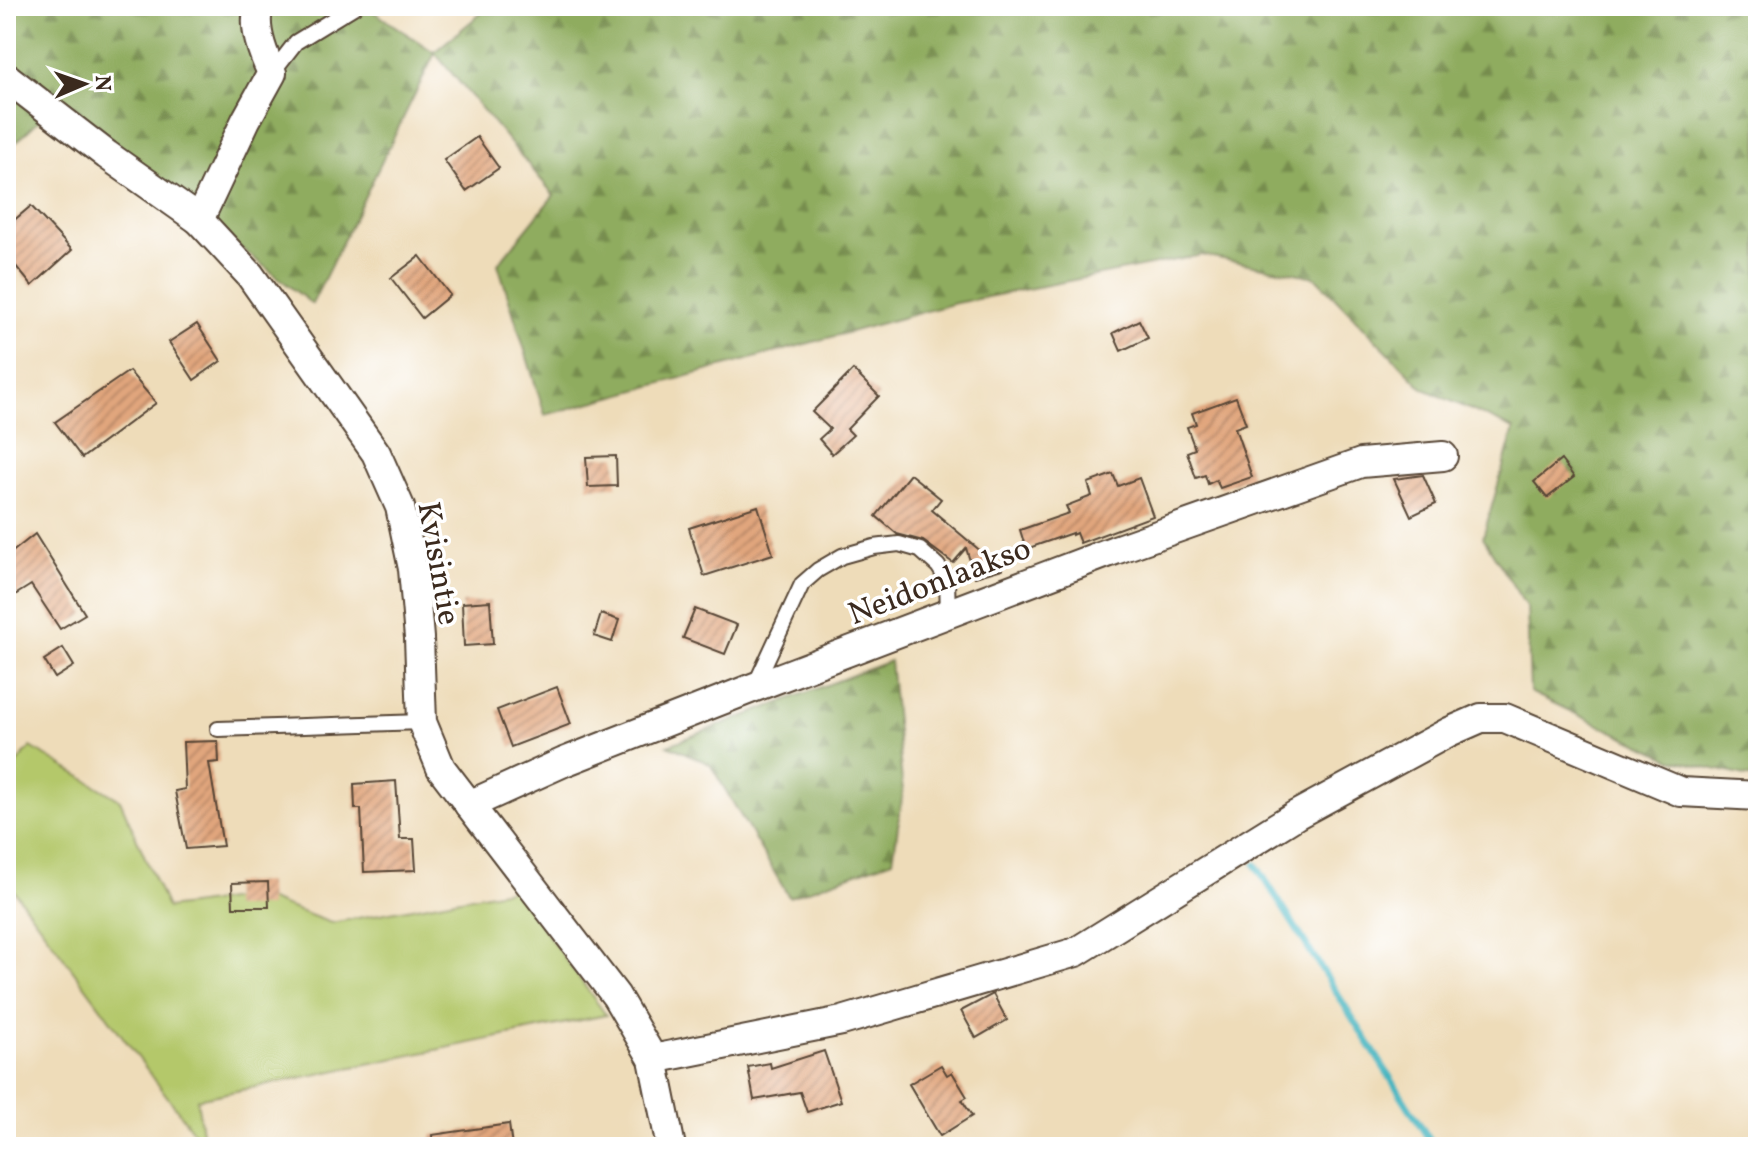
<svg xmlns="http://www.w3.org/2000/svg" width="1764" height="1153" viewBox="0 0 1764 1153" font-family="Vollkorn,serif">
	<style>
		.green { fill: #b4c86b; stroke: #787944; stroke-width: 2 }
		.forest { fill: url(#forest-firs); stroke: #656b3e; stroke-width: 2 }
		.lines { fill: none; stroke-linecap: round; stroke-linejoin: round }
		.stream { stroke: #47b5c0; stroke-width: 7 }
		.building { fill: url(#building-hatch) }
		.service-casing { stroke: #564535; stroke-width: 18 }
		.minor-casing { stroke: #564535; stroke-width: 32 }
		.service { stroke: #fff; stroke-width: 14 }
		.minor { stroke: #fff; stroke-width: 28 }
		.labels { text-anchor: middle; stroke-width: 7; stroke-linejoin: round; paint-order: stroke }
		.street-label { font-size: 32px; fill: #3b2a1e; stroke: #fff }
	</style>
	<defs>
		<pattern id="forest-firs" width="22" height="20" patternUnits="userSpaceOnUse" patternTransform="scale(2)"><rect width="22" height="20" fill="#8fac5f"/><path d="M5 1l3.5 6h-7zM16 11l3.5 6h-7z" fill="#768c4e"/></pattern>
		<pattern id="building-hatch" width="6" height="6" patternUnits="userSpaceOnUse" patternTransform="scale(2)"><rect width="6" height="6" fill="#e1a67d"/><path d="M-1 1l2-2M0 6l6-6M5 7l2-2" fill="none" stroke="#b88766"/></pattern>
	</defs>
	<rect width="100%" height="100%" fill="#fff"/>
	<filter id="ink" filterUnits="userSpaceOnUse"><feTurbulence type="fractalNoise" baseFrequency=".0125" numOctaves="2"/><feDisplacementMap in="SourceGraphic" scale="16" xChannelSelector="R" yChannelSelector="G"/><feConvolveMatrix kernelMatrix="1 2 1 2 8 2 1 2 1" color-interpolation-filters="sRGB"/></filter>
	<filter id="wash" filterUnits="userSpaceOnUse"><feTurbulence type="fractalNoise" baseFrequency=".006" numOctaves="4" result="noise"/><feDisplacementMap in="SourceGraphic" scale="32" xChannelSelector="R" yChannelSelector="G"/><feGaussianBlur stdDeviation="1.8" result="paint"/><feColorMatrix in="noise" values="0 0 0 0 0 0 0 0 0 0 0 0 0 0 0 0 0 1.4 0 .05"/><feComposite in="paint" operator="in"/></filter>
	<g filter="url(#wash)">
		<rect width="100%" height="100%" fill="#eedcb9"/>
		<!-- green -->
		<path class="green" d="M 31,747 L 120,800 L 167,908 L 259,896 L 331,923 L 514,889 L 606,1015 L 197,1099 L 204,1146 L 6,880 L 6,775 Z"/>
		<!-- forest -->
		<g class="forest">
			<path d="M 6,6 L 365,6 L 434,52 L 490,6 L 1758,6 L 1758,779 L 1671,759 L 1530,692 L 1527,608 L 1483,537 L 1514,429 L 1424,389 L 1315,277 L 1202,255 L 956,303 L 545,415 L 498,264 L 554,195 L 435,53 L 312,304 L 57,103 L 6,152 Z"/>
			<path d="M 890,661 L 903,792 L 893,860 L 789,897 L 710,764 L 668,745 Z"/>
		</g>
		<g class="lines">
			<!-- stream -->
			<path class="stream" d="M 1256,865 L 1434,1147"/>
		</g>
		<g id="blocks">
			<!-- building -->
			<g class="building">
				<path d="M 477,137 L 499,168 L 466,191 L 444,160 Z"/>
				<path d="M 31,206 L 72,250 L 32,286 L 6,254 L 6,227 Z"/>
				<path d="M 420,256 L 450,295 L 422,318 L 391,278 Z"/>
				<path d="M 1139,320 L 1148,338 L 1121,351 L 1113,333 Z"/>
				<path d="M 197,324 L 221,361 L 194,380 L 169,342 Z"/>
				<path d="M 853,370 L 879,396 L 847,429 L 853,435 L 832,454 L 819,439 L 830,429 L 812,412 Z"/>
				<path d="M 129,371 L 156,403 L 82,458 L 55,422 Z"/>
				<path d="M 1236,397 L 1246,424 L 1235,428 L 1252,477 L 1220,488 L 1216,480 L 1208,484 L 1205,475 L 1196,478 L 1187,452 L 1195,449 L 1187,427 L 1196,424 L 1192,413 Z"/>
				<path d="M 616,456 L 617,486 L 588,487 L 586,457 Z"/>
				<path d="M 1561,460 L 1574,477 L 1547,498 L 1534,482 Z"/>
				<path d="M 910,474 L 941,499 L 932,510 L 1002,569 L 975,577 L 966,548 L 953,563 L 923,541 L 897,534 L 876,516 Z"/>
				<path d="M 1113,474 L 1118,486 L 1139,478 L 1153,516 L 1080,543 L 1076,533 L 1072,535 L 1072,533 L 1026,549 L 1020,530 L 1069,513 L 1066,506 L 1092,496 L 1088,483 Z"/>
				<path d="M 1423,475 L 1436,504 L 1411,516 L 1394,479 Z"/>
				<path d="M 758,506 L 773,554 L 704,576 L 689,528 Z"/>
				<path d="M 35,534 L 85,614 L 60,629 L 31,585 L 15,595 L 6,583 L 6,557 Z"/>
				<path d="M 490,601 L 493,644 L 464,646 L 462,603 Z"/>
				<path d="M 695,609 L 737,625 L 725,654 L 683,638 Z"/>
				<path d="M 601,614 L 619,620 L 612,642 L 594,636 Z"/>
				<path d="M 63,648 L 74,666 L 55,678 L 44,660 Z"/>
				<path d="M 557,687 L 571,724 L 511,747 L 497,710 Z"/>
				<path d="M 218,741 L 219,762 L 209,763 L 223,846 L 186,849 L 175,791 L 185,789 L 183,742 Z"/>
				<path d="M 396,781 L 400,839 L 414,839 L 416,870 L 364,872 L 361,809 L 355,809 L 354,784 Z"/>
				<path d="M 268,882 L 269,907 L 233,907 L 232,883 Z"/>
				<path d="M 993,994 L 1007,1020 L 976,1038 L 961,1011 Z"/>
				<path d="M 824,1051 L 841,1101 L 807,1112 L 800,1092 L 754,1100 L 748,1067 L 770,1063 L 771,1068 Z"/>
				<path d="M 941,1065 L 947,1075 L 952,1072 L 967,1097 L 962,1100 L 972,1116 L 940,1136 L 909,1084 Z"/>
				<path d="M 509,1124 L 512,1147 L 433,1147 L 432,1135 Z"/>
			</g>
		</g>
	</g>
	<g filter="url(#ink)">
		<use href="#blocks" fill-opacity="0" stroke="#564535" stroke-width="2"/>
		<g class="lines">
			<defs>
				<g id="service">
					<path d="M 272,73 L 296,42 L 355,6"/>
					<path d="M 756,683 L 802,584 L 818,570 L 842,556 L 874,547 L 899,544 L 920,550 L 938,566 L 947,580 L 948,613"/>
					<path d="M 218,729 L 422,722"/>
				</g>
				<g id="minor">
					<path d="M 6,77 L 107,155 L 199,220 L 250,275 L 376,453 L 400,507 L 413,569 L 419,638 L 422,722 L 441,768 L 616,996 L 653,1059 L 671,1147"/>
					<path d="M 199,220 L 246,120 L 272,73 C 263,54 252,27 259,6"/>
					<path d="M 469,805 L 564,762 L 755,687 L 1115,550 L 1361,463 L 1443,456"/>
					<path d="M 653,1059 L 842,1021 L 1076,952 L 1296,815 L 1449,732 L 1481,718 L 1505,718 L 1681,792 L 1758,796"/>
				</g>
			</defs>
			<!-- service casing -->
			<use href="#service" class="service-casing"/>
			<!-- minor casing -->
			<use href="#minor" class="minor-casing"/>
			<!-- service -->
			<use href="#service" class="service"/>
			<!-- minor -->
			<use href="#minor" class="minor"/>
		</g>
	</g>
	<g class="labels">
		<!-- street labels -->
		<g class="street-label">
			<text transform="translate(440 563) rotate(80)" y="11">Kvisintie</text>
			<text transform="translate(939 580) rotate(-21)" y="11">Neidonlaakso</text>
		</g>
	</g>
	<!-- margin -->
	<rect width="1764" height="1153" fill="none" stroke="#fff" stroke-width="32"/>
	<!-- north arrow -->
	<g transform="translate(84 84) rotate(88)" stroke="#ffffff" stroke-width="6" paint-order="stroke">
	<path d="M0-6L14 30L0 20L-14 30Z" fill="#3b2a1e"/>
	<text y="-12" font-size="22" font-weight="bold" text-anchor="middle" fill="#3b2a1e">N</text>
	</g>
</svg>
